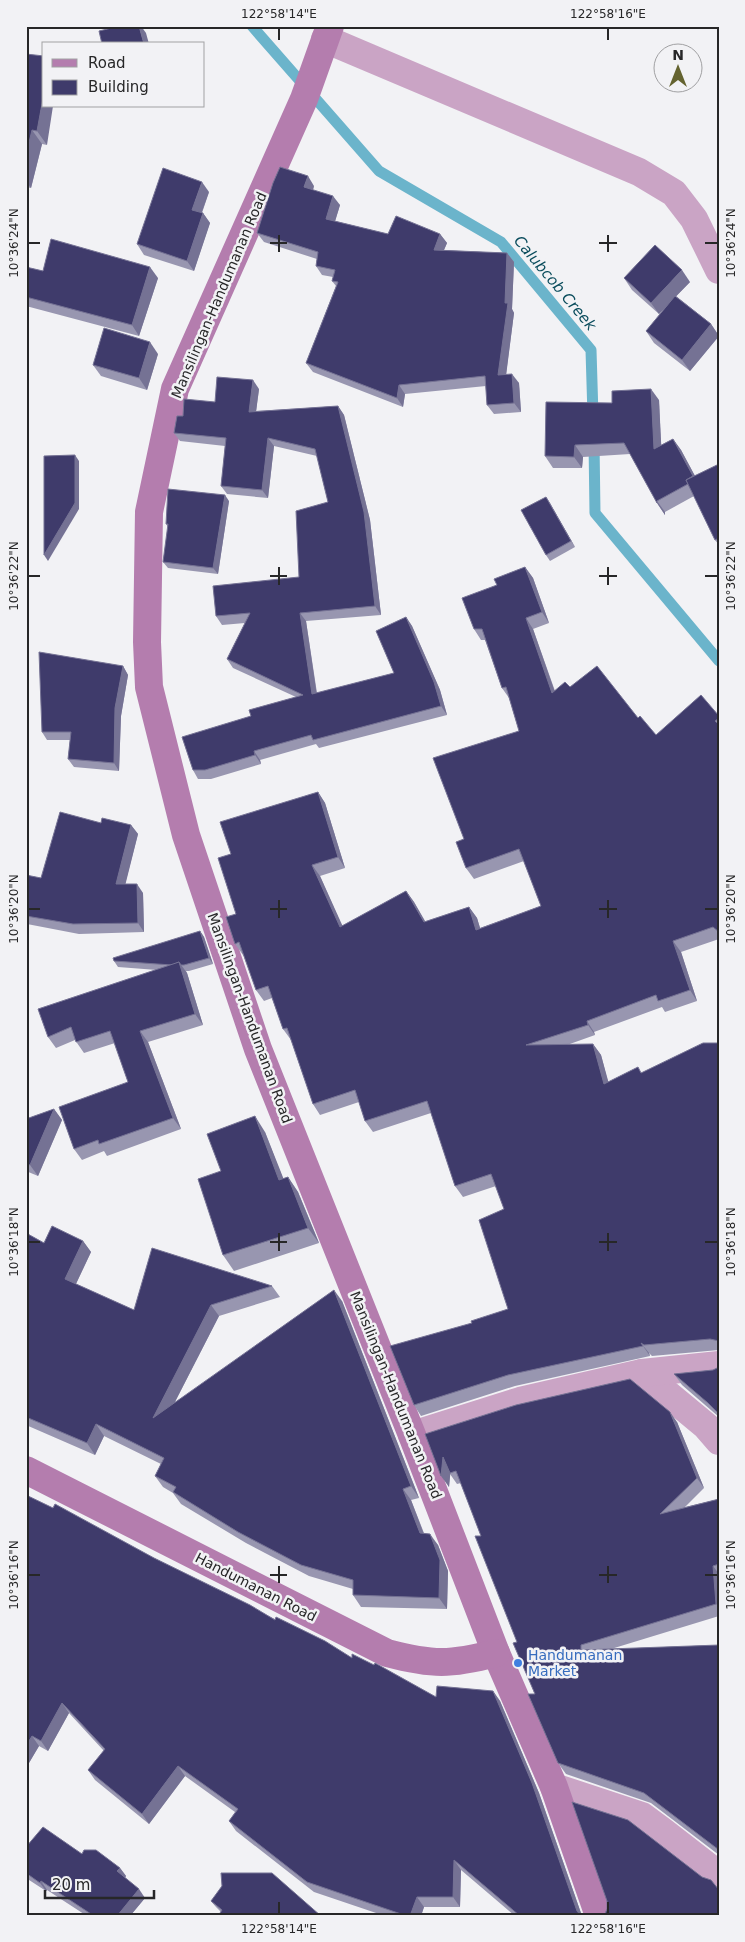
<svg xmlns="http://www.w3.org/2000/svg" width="745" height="1942" viewBox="0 0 745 1942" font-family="'DejaVu Sans',sans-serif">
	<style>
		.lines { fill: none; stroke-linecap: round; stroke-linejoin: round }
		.stream { stroke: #6bb4cb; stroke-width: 11 }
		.street { stroke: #caa4c5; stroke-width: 28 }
		.secondary { stroke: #b47dae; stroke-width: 28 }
		.wall { fill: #9896b0 }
		.shaded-wall { fill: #757294 }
		.building { fill: #3f3b6b; stroke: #757294 }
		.ticks { fill: none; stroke: #272728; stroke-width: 2 }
		.shop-dot { fill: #3f7fe0; stroke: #f2f2f5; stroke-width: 2 }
		.labels { text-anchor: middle; stroke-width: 5; stroke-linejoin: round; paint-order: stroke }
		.street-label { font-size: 14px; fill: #272728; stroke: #f2f2f5 }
		.shop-label { font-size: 14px; fill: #366cbe; stroke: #f2f2f5; text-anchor: start }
		.water-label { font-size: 15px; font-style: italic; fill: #0a4c5c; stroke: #f2f2f5 }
		.neatline { fill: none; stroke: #272728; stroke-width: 2 }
		.ticks-label { font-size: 12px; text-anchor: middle; fill: #272728 }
	</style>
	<rect width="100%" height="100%" fill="#f2f2f5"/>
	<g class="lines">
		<!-- stream -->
		<g class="stream">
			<path d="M 252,26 L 379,171 L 501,242 L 591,350 L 593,416"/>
			<path d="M 594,442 L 595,513 L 719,661"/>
		</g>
		<!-- street -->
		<g class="street">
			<path d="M 325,39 L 639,172 L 674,193 L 694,219 L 719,270"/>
			<path d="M 642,1373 L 706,1426 L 719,1441"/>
			<path d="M 412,1435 L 520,1401 L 642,1373 L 719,1365"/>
			<path d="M 554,1787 L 642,1816 L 665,1833 L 719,1875"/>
		</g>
		<!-- secondary -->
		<g class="secondary">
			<path d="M 330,26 L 304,99 L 175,389 L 149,512 L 147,642 L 149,687 L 186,835 L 258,1049 L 412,1435 L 496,1653 L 554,1787 L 599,1916"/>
			<path d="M 26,1470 L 387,1653 C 433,1665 450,1665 496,1653"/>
		</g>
	</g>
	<!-- wall -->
	<g class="wall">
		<path d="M 26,54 L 47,145 L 42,144 L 31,188 L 26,187 Z"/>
		<path d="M 314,186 L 313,190 L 340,205 L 335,221 L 388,234 L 440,234 L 447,243 L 444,250 L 507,253 L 514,262 L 512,309 L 514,313 L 506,374 L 519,383 L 521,412 L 494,414 L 487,405 L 486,386 L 405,394 L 403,407 L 313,372 L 306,363 L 336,286 L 332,281 L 333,277 L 322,275 L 316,266 L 317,259 L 264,242 L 257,233 Z"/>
		<path d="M 209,192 L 202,213 L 203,213 L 210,223 L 194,271 L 144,255 L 137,244 Z"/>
		<path d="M 26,267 L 43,271 L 158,278 L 139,336 L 26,306 Z"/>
		<path d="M 624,278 L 690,282 L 676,296 L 711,324 L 719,336 L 690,371 L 654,343 L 646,331 L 665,308 L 659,314 L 632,290 Z"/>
		<path d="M 158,354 L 147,390 L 101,376 L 93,365 Z"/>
		<path d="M 259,389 L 256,411 L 338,406 L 344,415 L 370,520 L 381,615 L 306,621 L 317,693 L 394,673 L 406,617 L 412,626 L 440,690 L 447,715 L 319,748 L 316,744 L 260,760 L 261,764 L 211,779 L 198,779 L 193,770 L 251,716 L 296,697 L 233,668 L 227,659 L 245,623 L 222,625 L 216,616 L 299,577 L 328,502 L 317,456 L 274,446 L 268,498 L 227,494 L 221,486 L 225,446 L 180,441 L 174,433 L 183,416 L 215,402 Z"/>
		<path d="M 659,400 L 661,445 L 673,439 L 681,450 L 695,476 L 719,464 L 719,545 L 715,540 L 694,496 L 665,512 L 665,515 L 657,503 L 630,454 L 583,457 L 582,468 L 553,468 L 545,456 L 612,403 Z"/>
		<path d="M 546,497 L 575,547 L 550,561 L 546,555 Z"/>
		<path d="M 229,501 L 218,574 L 168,568 L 163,562 L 168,527 L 166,524 Z"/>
		<path d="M 525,567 L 533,578 L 549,623 L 533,629 L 555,691 L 570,687 L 638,718 L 656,735 L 719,716 L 719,939 L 681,952 L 697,1001 L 665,1012 L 662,1007 L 594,1032 L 595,1035 L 567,1045 L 593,1044 L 601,1055 L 608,1082 L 641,1073 L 719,1043 L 719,1350 L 652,1356 L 649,1353 L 650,1356 L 515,1386 L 421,1416 L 414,1405 L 472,1323 L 508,1309 L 504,1209 L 496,1186 L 463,1197 L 455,1186 L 431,1113 L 373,1132 L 365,1121 L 359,1102 L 320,1115 L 313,1104 L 291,1040 L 283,1029 L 272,998 L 264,1001 L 256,990 L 243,954 L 243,955 L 235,944 L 236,914 L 231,854 L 318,792 L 325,803 L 345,868 L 320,876 L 342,926 L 406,891 L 414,902 L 425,922 L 469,907 L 477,918 L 480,928 L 541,906 L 524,861 L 474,879 L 466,868 L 464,839 L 519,731 L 509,698 L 502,688 L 485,640 L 481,640 L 474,629 L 497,585 Z"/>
		<path d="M 123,666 L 128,675 L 121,716 L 119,771 L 74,767 L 68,759 L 70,740 L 47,740 L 42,732 Z"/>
		<path d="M 101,823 L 131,825 L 138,834 L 125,884 L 143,893 L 144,932 L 79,934 L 27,924 L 26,940 L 26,875 L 41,878 Z"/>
		<path d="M 200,931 L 204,937 L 213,964 L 189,971 L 186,971 L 187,973 L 203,1025 L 148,1042 L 181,1129 L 107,1156 L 104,1151 L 82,1160 L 74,1149 L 128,1082 L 115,1043 L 84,1053 L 75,1040 L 56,1048 L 48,1037 L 157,970 L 118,967 L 114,961 Z"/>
		<path d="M 54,1109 L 62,1120 L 38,1176 L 26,1171 L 26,1119 Z"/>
		<path d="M 265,1132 L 283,1179 L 288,1177 L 298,1192 L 319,1243 L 234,1271 L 223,1255 L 221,1171 Z"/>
		<path d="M 26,1233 L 44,1243 L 83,1241 L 91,1252 L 76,1284 L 134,1310 L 272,1286 L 280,1297 L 219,1316 L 175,1402 L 342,1301 L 419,1498 L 411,1500 L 424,1533 L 438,1545 L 448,1571 L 447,1609 L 361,1607 L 353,1595 L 353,1589 L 309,1576 L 246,1543 L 181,1504 L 173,1493 L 163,1487 L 155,1476 L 161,1464 L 104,1436 L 95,1455 L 26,1425 Z"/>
		<path d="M 719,1367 L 719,1417 L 682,1385 L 674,1374 L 713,1370 Z"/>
		<path d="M 677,1422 L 704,1488 L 685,1507 L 719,1499 L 719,1616 L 611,1649 L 719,1645 L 719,1855 L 651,1803 L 566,1774 L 558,1763 L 481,1536 L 461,1483 L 457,1484 L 450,1474 L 449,1487 L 425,1434 Z"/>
		<path d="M 26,1495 L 154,1558 L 352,1658 L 436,1697 L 493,1691 L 500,1701 L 539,1793 L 582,1916 L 515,1916 L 461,1870 L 460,1907 L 424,1907 L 421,1916 L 385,1916 L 314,1892 L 236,1831 L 229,1821 L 235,1812 L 185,1776 L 149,1824 L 95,1780 L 88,1770 L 104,1751 L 69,1713 L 48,1751 L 39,1746 L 26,1768 Z"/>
		<path d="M 26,1847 L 82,1854 L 120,1868 L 126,1876 L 125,1878 L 145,1898 L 130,1916 L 87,1916 L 47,1890 L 46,1891 L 26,1878 Z"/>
		<path d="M 272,1873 L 221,1912 L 216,1907 L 211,1901 Z"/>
	</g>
	<!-- shaded-wall -->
	<g class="shaded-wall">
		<path d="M 139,26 L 141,26 L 146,33 L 149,44 L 144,44 Z"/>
		<path d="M 44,93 L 44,106 L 53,106 L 47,145 L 37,131 Z"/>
		<path d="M 32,130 L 42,144 L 31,188 L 26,181 L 26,155 Z"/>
		<path d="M 308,176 L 314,186 L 311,196 L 304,187 Z"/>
		<path d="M 202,182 L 209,192 L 199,220 L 192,210 Z"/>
		<path d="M 333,196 L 340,205 L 333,228 L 326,219 Z"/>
		<path d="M 203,213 L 210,223 L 194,271 L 187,261 Z"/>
		<path d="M 440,234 L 447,243 L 440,259 L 434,250 Z"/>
		<path d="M 507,253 L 514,262 L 512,309 L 514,313 L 505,384 L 498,375 L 505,303 Z"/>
		<path d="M 150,267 L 158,278 L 139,336 L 132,325 Z"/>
		<path d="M 682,270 L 690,282 L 659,314 L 651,303 Z"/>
		<path d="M 711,324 L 719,336 L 690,371 L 682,360 Z"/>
		<path d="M 150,342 L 158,354 L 147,390 L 139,378 Z"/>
		<path d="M 512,374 L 519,383 L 521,412 L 514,403 Z"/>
		<path d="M 253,380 L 259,389 L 255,420 L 249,412 Z"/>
		<path d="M 399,385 L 405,394 L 403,407 L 397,398 Z"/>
		<path d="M 651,389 L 659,400 L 662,461 L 654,449 Z"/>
		<path d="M 338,406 L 344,415 L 370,520 L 381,615 L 375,606 Z"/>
		<path d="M 268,438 L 274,446 L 268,498 L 262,490 Z"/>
		<path d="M 673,439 L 681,450 L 703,491 L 695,480 Z"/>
		<path d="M 575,445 L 583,457 L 582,468 L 574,457 Z"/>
		<path d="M 75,455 L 79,461 L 79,509 L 48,561 L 44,555 Z"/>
		<path d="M 225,495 L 229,501 L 218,574 L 213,568 Z"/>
		<path d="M 546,497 L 550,503 L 575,547 L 571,541 Z"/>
		<path d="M 657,501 L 665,512 L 665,515 L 657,503 Z"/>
		<path d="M 525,567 L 533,578 L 549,623 L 542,612 Z"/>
		<path d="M 300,613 L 306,621 L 318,703 L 312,694 Z"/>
		<path d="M 406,617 L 412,626 L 440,690 L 447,715 L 441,706 Z"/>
		<path d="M 526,618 L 533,629 L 559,704 L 552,693 Z"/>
		<path d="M 123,666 L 128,675 L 121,716 L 119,771 L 114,763 L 115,708 Z"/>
		<path d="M 254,751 L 260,760 L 261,764 L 255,755 Z"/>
		<path d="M 318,792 L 325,803 L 345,868 L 338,857 Z"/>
		<path d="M 131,825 L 138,834 L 123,894 L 116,884 Z"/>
		<path d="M 312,865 L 320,876 L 348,938 L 340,927 Z"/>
		<path d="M 137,884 L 143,893 L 144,932 L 138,923 Z"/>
		<path d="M 406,891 L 414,902 L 432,933 L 424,922 Z"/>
		<path d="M 469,907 L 477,918 L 484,941 L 476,930 Z"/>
		<path d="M 200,931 L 204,937 L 213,964 L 209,958 Z"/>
		<path d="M 673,941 L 681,952 L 697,1001 L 690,990 Z"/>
		<path d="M 179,962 L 187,973 L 203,1025 L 195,1014 Z"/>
		<path d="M 587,1021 L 594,1032 L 595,1035 L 588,1025 Z"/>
		<path d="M 140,1031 L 148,1042 L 181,1129 L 173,1118 Z"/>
		<path d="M 593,1044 L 601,1055 L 612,1095 L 604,1084 Z"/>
		<path d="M 54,1109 L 62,1120 L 38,1176 L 30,1165 Z"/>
		<path d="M 255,1116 L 265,1132 L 290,1195 L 279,1180 Z"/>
		<path d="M 288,1177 L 298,1192 L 319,1243 L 308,1228 Z"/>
		<path d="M 83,1241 L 91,1252 L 73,1290 L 65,1279 Z"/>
		<path d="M 334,1290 L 342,1301 L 419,1498 L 411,1486 Z"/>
		<path d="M 211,1305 L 219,1316 L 161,1429 L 153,1418 Z"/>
		<path d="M 641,1343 L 649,1353 L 650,1356 L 643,1346 Z"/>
		<path d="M 670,1412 L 677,1422 L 704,1488 L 697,1478 Z"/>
		<path d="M 96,1424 L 104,1436 L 95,1455 L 87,1443 Z"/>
		<path d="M 443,1457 L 451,1467 L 449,1487 L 441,1476 Z"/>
		<path d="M 403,1489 L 411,1500 L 428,1545 L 420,1533 Z"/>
		<path d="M 430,1534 L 438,1545 L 448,1571 L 447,1609 L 439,1598 Z"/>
		<path d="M 713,1566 L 719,1574 L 719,1607 L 716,1604 Z"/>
		<path d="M 493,1691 L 500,1701 L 539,1793 L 582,1916 L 580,1916 L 577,1911 Z"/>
		<path d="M 62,1703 L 69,1713 L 48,1751 L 41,1741 Z"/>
		<path d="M 32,1736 L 39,1746 L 26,1768 L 26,1746 Z"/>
		<path d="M 178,1766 L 185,1776 L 149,1824 L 142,1814 Z"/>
		<path d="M 454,1860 L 461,1870 L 460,1907 L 453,1897 Z"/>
		<path d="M 120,1868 L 126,1876 L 123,1880 L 117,1871 Z"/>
		<path d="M 41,1881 L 47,1890 L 46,1891 L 40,1883 Z"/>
		<path d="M 139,1889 L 145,1898 L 130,1916 L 117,1916 Z"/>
		<path d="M 417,1897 L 424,1907 L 421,1916 L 410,1916 Z"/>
	</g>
	<!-- building -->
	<g class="building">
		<path d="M 120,26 L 139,26 L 144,44 L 102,44 L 99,31 Z"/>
		<path d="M 26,54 L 44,56 L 44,93 L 37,131 L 32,130 L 26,155 Z"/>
		<path d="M 280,167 L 308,176 L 304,187 L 333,196 L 326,219 L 388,234 L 396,216 L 440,234 L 434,250 L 507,253 L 505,303 L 508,303 L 498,375 L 512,374 L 514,403 L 487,405 L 485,376 L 399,385 L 397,398 L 306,363 L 338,282 L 332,281 L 335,270 L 316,266 L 318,252 L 257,233 L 273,183 Z"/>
		<path d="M 163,168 L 202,182 L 192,210 L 203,213 L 187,261 L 137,244 Z"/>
		<path d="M 51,239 L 150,267 L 132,325 L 26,297 L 26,267 L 43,271 Z"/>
		<path d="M 655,245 L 682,270 L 651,303 L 624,278 Z"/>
		<path d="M 675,296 L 711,324 L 682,360 L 646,331 Z"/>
		<path d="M 104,328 L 150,342 L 139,378 L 93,365 Z"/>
		<path d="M 217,377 L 253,380 L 249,412 L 338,406 L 364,512 L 375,606 L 300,613 L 312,694 L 394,673 L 376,631 L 406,617 L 434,682 L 441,706 L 313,740 L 311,735 L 254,751 L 255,755 L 205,770 L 193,770 L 182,737 L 251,716 L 249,710 L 303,695 L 227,659 L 250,613 L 216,616 L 213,586 L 299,577 L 296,511 L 328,502 L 315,449 L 268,438 L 262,490 L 221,486 L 226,438 L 174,433 L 177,416 L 183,416 L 184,399 L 215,402 Z"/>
		<path d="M 651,389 L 654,449 L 673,439 L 693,476 L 686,480 L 688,484 L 657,501 L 657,503 L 624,443 L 575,445 L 574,457 L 545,456 L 546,402 L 612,403 L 612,391 Z"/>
		<path d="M 75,455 L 75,503 L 44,555 L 44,456 Z"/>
		<path d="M 719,464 L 719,538 L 715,540 L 686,480 Z"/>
		<path d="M 168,489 L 225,495 L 213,568 L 163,562 L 168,524 L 166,524 Z"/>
		<path d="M 546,497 L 571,541 L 546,555 L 521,510 Z"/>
		<path d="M 525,567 L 542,612 L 526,618 L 552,693 L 565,682 L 570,687 L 597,666 L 638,718 L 640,716 L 656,735 L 701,695 L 719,716 L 719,718 L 715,721 L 719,725 L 719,932 L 713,927 L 673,941 L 690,990 L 658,1001 L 656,995 L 587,1021 L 588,1025 L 526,1045 L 593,1044 L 604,1084 L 638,1067 L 641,1073 L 703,1043 L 719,1043 L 719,1341 L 710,1339 L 644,1345 L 641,1343 L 643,1346 L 508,1375 L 414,1405 L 390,1346 L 472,1323 L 471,1321 L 508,1309 L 479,1220 L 504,1209 L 491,1174 L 455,1186 L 427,1101 L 365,1121 L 355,1090 L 313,1104 L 287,1028 L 283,1029 L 268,986 L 256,990 L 239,942 L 235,944 L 226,917 L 236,914 L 218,858 L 231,854 L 220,822 L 318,792 L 338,857 L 312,865 L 340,927 L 406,891 L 424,922 L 469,907 L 476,930 L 541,906 L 519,849 L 466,868 L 456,842 L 464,839 L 433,758 L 519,731 L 506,687 L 502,688 L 482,629 L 474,629 L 462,598 L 497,585 L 494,579 Z"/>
		<path d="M 39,652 L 123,666 L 115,708 L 114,763 L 68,759 L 71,732 L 42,732 Z"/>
		<path d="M 60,812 L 101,823 L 102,818 L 131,825 L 116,884 L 137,884 L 138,923 L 73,924 L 26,916 L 26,875 L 41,878 Z"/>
		<path d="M 200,931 L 209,958 L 184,965 L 181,965 L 179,962 L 172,965 L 114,961 L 113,958 Z"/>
		<path d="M 179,962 L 195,1014 L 140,1031 L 173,1118 L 99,1144 L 98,1140 L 74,1149 L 59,1107 L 128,1082 L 110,1031 L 76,1042 L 71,1027 L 48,1037 L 38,1009 Z"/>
		<path d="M 54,1109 L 30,1165 L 26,1163 L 26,1119 Z"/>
		<path d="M 255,1116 L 279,1180 L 288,1177 L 308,1228 L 223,1255 L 198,1179 L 221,1171 L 207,1134 Z"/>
		<path d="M 52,1226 L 83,1241 L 65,1279 L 134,1310 L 152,1248 L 272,1286 L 211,1305 L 153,1418 L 334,1290 L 411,1486 L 403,1489 L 420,1533 L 430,1534 L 440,1560 L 439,1598 L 353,1595 L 353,1580 L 301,1565 L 238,1532 L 173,1492 L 176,1487 L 155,1476 L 164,1458 L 96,1424 L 87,1443 L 26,1417 L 26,1233 L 44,1243 Z"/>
		<path d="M 719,1367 L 719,1414 L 708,1403 L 674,1374 L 713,1370 Z"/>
		<path d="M 630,1379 L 670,1412 L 697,1478 L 660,1514 L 719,1499 L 719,1564 L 713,1566 L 716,1604 L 581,1645 L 581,1650 L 719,1645 L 719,1850 L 644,1793 L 558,1763 L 528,1694 L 535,1694 L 513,1643 L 517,1642 L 475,1536 L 481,1536 L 456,1471 L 450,1473 L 443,1457 L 441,1476 L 425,1434 L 516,1405 Z"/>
		<path d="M 26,1495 L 53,1508 L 55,1504 L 154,1558 L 250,1605 L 275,1620 L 276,1617 L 325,1641 L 352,1658 L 352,1654 L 374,1665 L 375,1663 L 436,1697 L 437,1686 L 493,1691 L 532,1783 L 577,1911 L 581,1916 L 520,1916 L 454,1860 L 453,1897 L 417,1897 L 410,1916 L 407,1916 L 307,1882 L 229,1821 L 238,1809 L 178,1766 L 142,1814 L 88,1770 L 105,1749 L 62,1703 L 41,1741 L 32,1736 L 26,1746 Z"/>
		<path d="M 572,1802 L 628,1820 L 702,1877 L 711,1880 L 719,1890 L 719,1916 L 604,1916 L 607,1909 L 607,1901 Z"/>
		<path d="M 43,1827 L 82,1854 L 84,1850 L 96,1850 L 120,1868 L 117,1871 L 139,1889 L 117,1916 L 94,1916 L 41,1881 L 40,1883 L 26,1873 L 26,1847 Z"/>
		<path d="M 221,1873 L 272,1873 L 321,1916 L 218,1916 L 222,1910 L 211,1901 L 222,1886 Z"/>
	</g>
	<!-- ticks -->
	<path class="ticks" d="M 279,28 L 279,40M 608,28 L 608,40M 279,235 L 279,252M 608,235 L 608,252M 28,243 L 40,243M 270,243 L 287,243M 599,243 L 617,243M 705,243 L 718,243M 279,567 L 279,585M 608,567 L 608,585M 28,576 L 40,576M 270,576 L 287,576M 599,576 L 617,576M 705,576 L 718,576M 279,900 L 279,918M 608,900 L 608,918M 28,909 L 40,909M 270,909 L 287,909M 599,909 L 617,909M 705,909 L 718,909M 279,1233 L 279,1251M 608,1233 L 608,1251M 28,1242 L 40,1242M 270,1242 L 287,1242M 599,1242 L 617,1242M 705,1242 L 718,1242M 279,1566 L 279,1583M 608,1566 L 608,1583M 28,1575 L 40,1575M 270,1575 L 287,1575M 599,1575 L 617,1575M 705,1575 L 718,1575M 279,1902 L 279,1914M 608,1902 L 608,1914"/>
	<!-- markers -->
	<circle class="shop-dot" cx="518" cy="1663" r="5"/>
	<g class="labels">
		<!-- street labels -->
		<g class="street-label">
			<text transform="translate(219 295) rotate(-67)" y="5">Mansilingan-Handumanan Road</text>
			<text transform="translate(250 1018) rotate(70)" y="5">Mansilingan-Handumanan Road</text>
			<text transform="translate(396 1395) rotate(68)" y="5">Mansilingan-Handumanan Road</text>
			<text transform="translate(256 1587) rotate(27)" y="5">Handumanan Road</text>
		</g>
		<!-- shop labels -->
		<g class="shop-label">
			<text x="528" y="1660">Handumanan<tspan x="528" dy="16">Market</tspan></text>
		</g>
		<!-- water labels -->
		<g class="water-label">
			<text transform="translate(555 283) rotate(50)" y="5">Calubcob Creek</text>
		</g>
	</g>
	<!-- border -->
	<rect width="745" height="1942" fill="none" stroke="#f2f2f5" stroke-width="55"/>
	<!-- legend -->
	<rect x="42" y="42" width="162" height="65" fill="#f2f2f5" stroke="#a1a1a3"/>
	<rect x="52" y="59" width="25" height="8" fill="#b47dae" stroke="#a1a1a3"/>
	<text x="88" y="68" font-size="15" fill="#272728">Road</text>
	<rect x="52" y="80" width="25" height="15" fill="#3f3b6b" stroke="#a1a1a3"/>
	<text x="88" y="92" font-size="15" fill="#272728">Building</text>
	<!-- north arrow -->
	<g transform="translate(678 68)"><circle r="24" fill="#f2f2f5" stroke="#a1a1a3"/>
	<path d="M0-4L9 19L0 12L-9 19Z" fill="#646330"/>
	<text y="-8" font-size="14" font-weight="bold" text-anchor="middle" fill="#272728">N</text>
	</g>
	<!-- scale -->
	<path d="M45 1890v8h109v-8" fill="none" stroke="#272728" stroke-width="2.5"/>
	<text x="52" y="1890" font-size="15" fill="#272728" stroke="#f2f2f5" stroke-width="4" paint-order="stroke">20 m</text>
	<rect x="28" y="28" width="690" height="1886" class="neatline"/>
	<g class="ticks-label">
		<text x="279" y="18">122°58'14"E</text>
		<text x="608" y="18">122°58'16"E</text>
		<text transform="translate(14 243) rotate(-90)" y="4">10°36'24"N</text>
		<text transform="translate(731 243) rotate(-90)" y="4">10°36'24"N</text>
		<text transform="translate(14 576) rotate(-90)" y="4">10°36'22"N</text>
		<text transform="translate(731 576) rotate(-90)" y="4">10°36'22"N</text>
		<text transform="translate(14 909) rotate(-90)" y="4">10°36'20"N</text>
		<text transform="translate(731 909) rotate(-90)" y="4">10°36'20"N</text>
		<text transform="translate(14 1242) rotate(-90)" y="4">10°36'18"N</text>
		<text transform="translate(731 1242) rotate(-90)" y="4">10°36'18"N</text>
		<text transform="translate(14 1575) rotate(-90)" y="4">10°36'16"N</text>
		<text transform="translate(731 1575) rotate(-90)" y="4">10°36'16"N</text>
		<text x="279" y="1933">122°58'14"E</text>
		<text x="608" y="1933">122°58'16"E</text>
	</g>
</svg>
